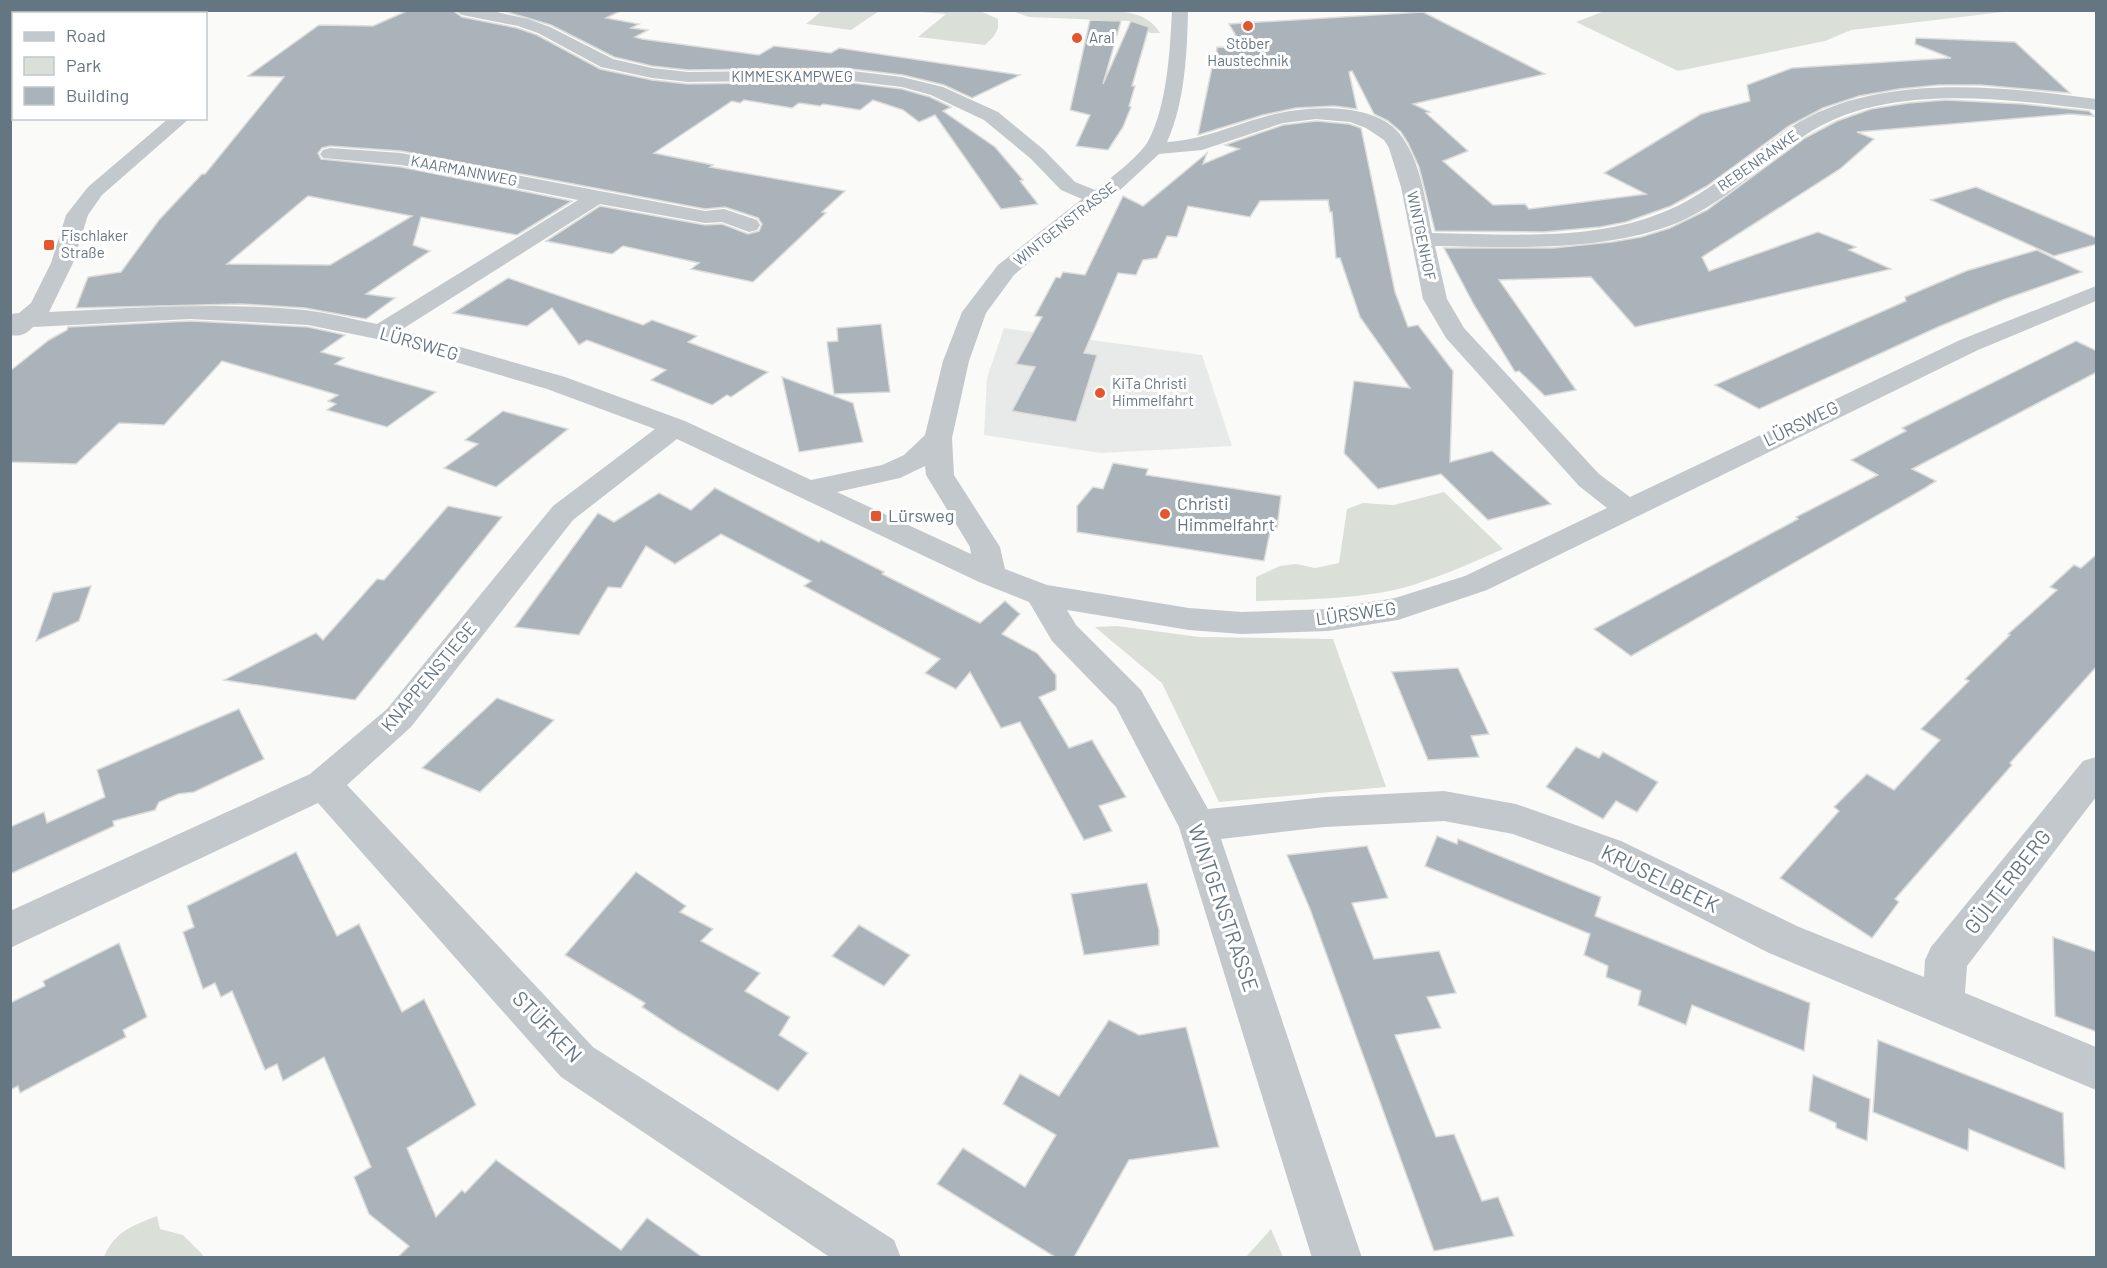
<svg xmlns="http://www.w3.org/2000/svg" width="2107" height="1268" viewBox="0 0 2107 1268" font-family="Barlow,sans-serif">
	<style>
		.built { fill: #e8e9e9 }
		.green { fill: #dadfd7 }
		.building { fill: #aab3b9; stroke: #dcdcda; stroke-width: 1.5; fill-rule: evenodd }
		.lines { fill: none; stroke-linecap: round; stroke-linejoin: round }
		.street { fill: #c3c8cc; fill-rule: evenodd }
		.poi-dot { fill: #e4572e; stroke: #fff; stroke-width: 2 }
		.labels { text-anchor: middle; stroke-width: 6; stroke-linejoin: round; paint-order: stroke }
		.far-poi-label { font-size: 15px; fill: #657683; stroke: #fff; text-anchor: start }
		.far-street-label { font-size: 15px; fill: #657683; stroke: #fff }
		.street-label { font-size: 18px; fill: #657683; stroke: #fff }
		.poi-label { font-size: 18px; fill: #657683; stroke: #fff; text-anchor: start }
		.near-street-label { font-size: 21px; fill: #657683; stroke: #fff }
	</style>
	<rect width="100%" height="100%" fill="#fafaf8"/>
	<!-- built -->
	<path class="built" d="M 1004,328 L 1202,355 L 1232,446 L 1101,453 L 984,435 L 987,378 Z"/>
	<!-- green -->
	<g class="green">
		<path d="M 823,10 L 879,10 L 879,11 L 851,30 L 806,24 Z"/>
		<path d="M 1082,10 C 1110,12 1144,6 1160,33 L 1150,33 L 1141,24 L 1131,21 L 1029,17 L 1012,11 Z"/>
		<path d="M 1631,10 L 2011,10 L 2011,11 L 1851,30 L 1825,41 L 1678,71 L 1576,22 L 1602,12 Z"/>
		<path d="M 910,11 L 980,11 L 998,19 L 998,28 L 994,36 L 985,45 L 918,37 L 946,14 Z"/>
		<path d="M 1444,492 L 1503,549 C 1474,562 1444,575 1413,585 C 1363,600 1308,599 1256,601 L 1256,577 L 1280,566 L 1296,564 L 1315,568 L 1339,563 L 1347,509 L 1363,503 L 1394,505 Z"/>
		<path d="M 1117,626 L 1199,637 L 1333,639 L 1386,787 L 1219,802 L 1162,683 L 1095,627 Z"/>
		<path d="M 157,1216 L 160,1229 L 183,1235 L 203,1255 L 202,1257 L 104,1257 C 115,1231 132,1226 157,1216 Z"/>
		<path d="M 1271,1229 L 1283,1257 L 1246,1257 Z"/>
	</g>
	<!-- building -->
	<g class="building">
		<path d="M 409,10 L 452,10 L 462,17 L 517,28 L 537,35 L 600,69 L 652,80 L 688,84 L 844,82 L 902,89 L 930,97 L 951,107 L 943,111 L 995,147 L 1023,180 L 1020,181 L 1038,204 L 1001,209 L 935,115 L 919,122 L 903,110 L 873,100 L 860,110 L 823,104 L 820,106 L 799,103 L 792,108 L 744,100 L 740,103 L 732,101 L 654,153 L 713,165 L 710,167 L 845,191 L 822,212 L 826,213 L 753,282 L 691,269 L 699,263 L 623,246 L 612,254 L 546,241 L 600,206 L 705,225 L 722,224 L 748,234 L 759,231 L 762,224 L 758,218 L 725,207 L 705,209 L 401,151 L 330,146 L 322,148 L 318,153 L 321,159 L 401,167 L 572,201 L 517,235 L 421,217 L 413,245 L 430,251 L 366,294 L 395,298 L 366,319 L 305,308 L 241,304 L 76,308 L 88,277 L 121,272 L 159,220 L 202,174 L 205,174 L 284,77 L 248,76 L 319,25 L 373,26 ZM 308,196 L 412,216 L 330,265 L 227,264 Z"/>
		<path d="M 500,10 L 622,10 L 606,18 L 639,24 L 631,28 L 648,30 L 635,37 L 642,39 L 759,55 L 774,46 L 831,53 L 839,48 L 1020,75 L 972,98 L 944,85 L 903,75 L 844,68 L 688,70 L 652,66 L 614,57 L 551,25 Z"/>
		<path d="M 1423,12 L 1545,74 L 1413,104 L 1430,112 L 1426,113 L 1468,151 L 1443,161 L 1493,205 L 1525,204 L 1529,209 L 1646,194 L 1604,173 L 1701,114 L 1750,101 L 1747,85 L 1792,68 L 1951,58 L 1915,44 L 1916,38 L 2015,42 L 2070,93 L 1980,85 L 1939,85 L 1899,89 L 1859,96 L 1823,108 L 1789,126 L 1707,186 L 1671,206 L 1626,222 L 1600,227 L 1544,232 L 1435,231 L 1419,167 L 1408,143 L 1401,132 L 1388,121 L 1374,114 L 1352,71 L 1349,72 L 1357,109 L 1334,106 L 1296,108 L 1263,115 L 1198,135 L 1212,67 L 1215,68 L 1217,47 L 1243,48 L 1229,24 Z"/>
		<path d="M 1090,20 L 1121,21 L 1103,84 L 1131,21 L 1149,27 L 1132,86 L 1135,86 L 1129,106 L 1131,107 L 1123,127 L 1108,150 L 1076,146 L 1090,115 L 1070,110 Z"/>
		<path d="M 1946,100 L 2023,104 L 2089,111 L 2094,116 L 2070,114 L 1857,132 L 1874,139 L 1840,169 L 1702,257 L 1709,271 L 1818,232 L 1856,247 L 1849,250 L 1891,269 L 1635,327 L 1591,277 L 1499,280 L 1576,390 L 1545,396 L 1519,371 L 1515,372 L 1474,305 L 1444,248 L 1553,248 L 1612,242 L 1641,237 L 1670,228 L 1707,210 L 1805,138 L 1837,121 L 1871,109 L 1908,103 Z"/>
		<path d="M 1316,121 L 1349,124 L 1361,128 L 1395,292 L 1408,327 L 1418,325 L 1453,371 L 1450,462 L 1492,451 L 1551,504 L 1488,520 L 1441,474 L 1378,489 L 1344,453 L 1354,381 L 1410,388 L 1360,317 L 1340,258 L 1336,258 L 1332,212 L 1330,212 L 1328,200 L 1260,201 L 1250,217 L 1188,206 L 1177,237 L 1167,236 L 1157,258 L 1143,260 L 1136,275 L 1118,273 L 1084,353 L 1097,355 L 1076,422 L 1012,411 L 1035,367 L 1016,364 L 1042,317 L 1035,316 L 1056,277 L 1060,278 L 1063,272 L 1085,275 L 1123,196 L 1143,206 L 1207,153 L 1203,164 L 1239,149 L 1225,145 L 1283,125 Z"/>
		<path d="M 1976,187 L 2097,238 L 2097,244 L 2054,256 L 1931,200 Z"/>
		<path d="M 2037,250 L 2082,272 L 2005,299 L 1938,327 L 1759,409 L 1715,385 L 1906,301 L 1905,297 L 1966,271 Z"/>
		<path d="M 508,278 L 643,325 L 652,320 L 697,336 L 688,342 L 768,372 L 731,397 L 727,395 L 712,405 L 651,380 L 666,370 L 587,340 L 579,345 L 552,308 L 527,326 L 453,313 Z"/>
		<path d="M 190,321 L 308,327 L 345,335 L 321,352 L 344,358 L 335,364 L 436,392 L 387,427 L 327,410 L 336,404 L 328,401 L 338,395 L 222,361 L 164,425 L 119,423 L 76,464 L 10,462 L 10,371 L 49,340 L 67,330 L 68,327 Z"/>
		<path d="M 881,324 L 890,392 L 834,394 L 827,342 L 838,341 L 837,328 Z"/>
		<path d="M 2076,341 L 2097,351 L 2097,372 L 1912,469 L 1936,481 L 1925,488 L 1631,656 L 1594,629 L 1798,519 L 1796,517 L 1878,475 L 1851,460 L 1906,431 L 1902,428 Z"/>
		<path d="M 782,377 L 853,403 L 863,442 L 799,452 Z"/>
		<path d="M 503,411 L 568,429 L 496,487 L 444,468 L 478,444 L 465,440 Z"/>
		<path d="M 1113,463 L 1148,469 L 1146,475 L 1281,496 L 1277,528 L 1271,527 L 1264,561 L 1077,532 L 1077,506 L 1093,487 L 1103,489 Z"/>
		<path d="M 715,488 L 819,542 L 821,540 L 884,572 L 882,574 L 980,623 L 1005,601 L 1020,614 L 1002,634 L 1037,653 L 1056,675 L 1056,690 L 1039,697 L 1069,748 L 1092,740 L 1126,797 L 1099,806 L 1112,831 L 1084,840 L 1020,722 L 1001,728 L 970,672 L 956,689 L 925,673 L 940,659 L 804,586 L 811,581 L 721,534 L 675,564 L 646,546 L 621,588 L 608,587 L 579,635 L 515,627 L 598,513 L 614,522 L 659,493 L 691,510 Z"/>
		<path d="M 448,506 L 502,517 L 355,700 L 224,680 L 316,633 L 323,640 L 377,579 L 384,580 Z"/>
		<path d="M 2097,554 L 2097,666 L 2010,763 L 2012,765 L 1895,899 L 1899,902 L 1872,938 L 1780,878 L 1839,811 L 1834,807 L 1867,774 L 1894,790 L 1940,740 L 1921,729 L 1969,681 L 1965,679 L 2010,635 L 2008,634 L 2057,590 L 2050,587 L 2074,565 L 2081,568 Z"/>
		<path d="M 91,586 L 79,621 L 36,641 L 53,593 Z"/>
		<path d="M 1458,668 L 1489,734 L 1471,736 L 1479,757 L 1428,760 L 1392,672 Z"/>
		<path d="M 497,698 L 554,720 L 480,792 L 422,768 Z"/>
		<path d="M 239,709 L 264,759 L 194,792 L 178,794 L 159,802 L 155,810 L 113,821 L 114,826 L 10,874 L 10,827 L 44,812 L 47,823 L 105,797 L 97,770 Z"/>
		<path d="M 1576,747 L 1599,758 L 1603,752 L 1658,782 L 1637,812 L 1616,801 L 1603,819 L 1546,787 Z"/>
		<path d="M 1437,836 L 1457,844 L 1458,839 L 1601,897 L 1595,916 L 1810,1003 L 1804,1051 L 1692,1005 L 1686,1025 L 1638,1005 L 1641,991 L 1606,977 L 1608,966 L 1584,955 L 1590,934 L 1425,866 Z"/>
		<path d="M 1367,846 L 1388,898 L 1352,903 L 1374,959 L 1439,951 L 1456,993 L 1427,997 L 1441,1028 L 1395,1035 L 1436,1137 L 1454,1134 L 1482,1201 L 1498,1197 L 1514,1236 L 1434,1251 L 1310,909 L 1287,855 Z"/>
		<path d="M 296,852 L 337,936 L 359,924 L 402,1012 L 424,999 L 476,1105 L 407,1148 L 436,1217 L 462,1190 L 465,1193 L 496,1160 L 621,1250 L 647,1218 L 702,1257 L 398,1257 L 409,1246 L 369,1214 L 354,1177 L 371,1167 L 324,1057 L 283,1081 L 277,1064 L 265,1070 L 232,991 L 221,997 L 215,983 L 203,989 L 183,932 L 194,927 L 187,906 Z"/>
		<path d="M 636,872 L 686,906 L 680,912 L 713,929 L 701,941 L 760,973 L 745,991 L 790,1017 L 779,1035 L 808,1053 L 778,1091 L 677,1030 L 642,1007 L 645,1003 L 565,955 Z"/>
		<path d="M 1147,883 L 1159,930 L 1159,945 L 1084,955 L 1071,894 Z"/>
		<path d="M 859,925 L 910,955 L 884,986 L 832,956 Z"/>
		<path d="M 2053,937 L 2097,952 L 2097,1032 L 2055,1016 Z"/>
		<path d="M 119,943 L 147,1017 L 123,1030 L 126,1037 L 20,1093 L 18,1086 L 10,1090 L 10,1003 L 45,986 L 43,981 Z"/>
		<path d="M 1109,1020 L 1139,1035 L 1186,1027 L 1219,1147 L 1129,1160 L 1074,1257 L 1055,1257 L 937,1184 L 963,1148 L 1025,1187 L 1056,1135 L 1003,1104 L 1020,1074 L 1059,1096 Z"/>
		<path d="M 1878,1040 L 2063,1113 L 2065,1169 L 1969,1129 L 1968,1151 L 1873,1112 Z"/>
		<path d="M 1813,1075 L 1870,1099 L 1867,1141 L 1836,1128 L 1836,1123 L 1809,1111 Z"/>
	</g>
	<g class="lines">
		<!-- street -->
		<g class="street">
			<path d="M 143,10 L 161,10 L 158,14 L 141,14 Z"/>
			<path d="M 454,10 L 488,10 L 528,19 L 550,27 L 613,59 L 652,68 L 688,72 L 844,70 L 902,77 L 943,87 L 998,112 L 1044,150 L 1075,182 L 1095,190 C 1110,179 1138,157 1147,143 C 1167,108 1170,51 1172,10 L 1188,10 C 1187,54 1185,102 1167,142 C 1202,140 1230,126 1264,117 C 1300,106 1371,100 1399,133 C 1421,160 1425,200 1432,233 C 1504,234 1585,241 1653,216 C 1706,198 1745,158 1790,128 C 1874,72 2001,86 2096,99 L 2096,110 C 2005,99 1884,81 1804,136 C 1759,166 1721,207 1669,226 C 1595,252 1512,247 1435,246 L 1447,299 L 1464,328 L 1599,474 L 1630,497 L 1960,340 L 2096,286 L 2096,301 L 1978,350 L 1487,590 L 1398,620 L 1328,631 L 1242,634 L 1189,630 L 1067,610 L 1076,625 L 1141,690 L 1208,809 L 1325,797 L 1444,791 L 1516,804 L 1621,841 L 1799,927 L 1924,977 L 1925,960 L 1931,947 L 2083,761 L 2096,757 L 2096,797 L 1967,966 L 1965,993 L 2096,1047 L 2096,1090 L 1769,953 L 1593,863 L 1513,834 L 1444,821 L 1325,827 L 1221,839 L 1362,1258 L 1312,1258 L 1179,827 L 1116,707 L 1052,641 L 1029,602 L 979,582 L 677,439 L 573,520 L 411,727 L 347,785 L 593,1047 L 894,1240 L 901,1258 L 831,1258 L 561,1077 L 318,803 L 10,948 L 10,911 L 310,774 L 387,709 L 553,506 L 655,429 L 547,389 L 377,339 L 308,325 L 190,319 L 33,327 C 26,334 21,337 10,335 L 10,314 L 19,313 L 31,303 L 51,263 L 66,215 L 88,187 L 169,118 L 190,118 L 102,195 L 88,215 L 73,263 L 49,312 C 135,308 219,302 305,310 C 329,313 353,319 377,324 L 578,200 L 401,165 L 323,158 L 320,154 L 323,150 L 330,148 L 401,153 L 705,211 L 724,209 L 757,220 L 760,225 L 757,230 L 749,232 L 722,222 L 705,223 L 600,204 L 401,330 L 565,377 L 685,421 L 811,480 L 882,465 L 904,455 L 925,435 L 943,361 L 962,312 L 998,265 L 1082,199 L 1061,190 L 1030,158 L 984,120 L 931,95 L 902,87 L 844,80 L 688,82 L 652,78 L 601,67 L 538,33 L 518,26 L 462,15 ZM 1316,119 L 1350,122 L 1366,128 L 1384,140 L 1389,148 L 1401,187 L 1423,299 L 1446,338 L 1579,486 L 1607,508 L 1465,576 L 1395,598 L 1328,609 L 1242,612 L 1189,608 L 1047,585 L 1005,569 L 1000,547 L 954,475 L 952,438 L 969,361 L 986,313 L 1014,275 L 1053,242 L 1118,192 L 1159,154 L 1202,150 L 1283,123 ZM 925,466 L 926,475 L 970,547 L 971,554 L 837,492 L 900,478 Z"/>
			<path d="M 10,31 L 14,32 L 14,42 L 10,41 Z"/>
		</g>
	</g>
	<!-- markers -->
	<g class="poi-dot">
		<circle cx="1248" cy="26" r="6"/>
		<circle cx="1077" cy="38" r="6"/>
		<rect x="43" y="239" width="12" height="12" rx="3"/>
		<circle cx="1100" cy="393" r="6"/>
		<circle cx="1165" cy="514" r="6"/>
		<rect x="870" y="510" width="12" height="12" rx="3"/>
	</g>
	<g class="labels">
		<!-- far-poi labels -->
		<g class="far-poi-label">
			<text x="1089" y="43">Aral</text>
			<text x="1248" y="49" text-anchor="middle">Stöber<tspan x="1248" dy="17">Haustechnik</tspan></text>
			<text x="61" y="241">Fischlaker<tspan x="61" dy="17">Straße</tspan></text>
			<text x="1112" y="389">KiTa Christi<tspan x="1112" dy="17">Himmelfahrt</tspan></text>
		</g>
		<!-- far-street labels -->
		<g class="far-street-label">
			<text x="792" y="82">KIMMESKAMPWEG</text>
			<text transform="translate(1758 161) rotate(-35)" y="5">REBENRANKE</text>
			<text transform="translate(464 171) rotate(11)" y="5">KAARMANNWEG</text>
			<text transform="translate(1065 224) rotate(-38)" y="5">WINTGENSTRASSE</text>
			<text transform="translate(1421 236) rotate(78)" y="5">WINTGENHOF</text>
		</g>
		<!-- street labels -->
		<g class="street-label">
			<text transform="translate(419 344) rotate(16)" y="6">LÜRSWEG</text>
			<text transform="translate(1801 424) rotate(-26)" y="6">LÜRSWEG</text>
			<text transform="translate(1356 614) rotate(-8)" y="6">LÜRSWEG</text>
			<text transform="translate(429 677) rotate(-50)" y="6">KNAPPENSTIEGE</text>
		</g>
		<!-- poi labels -->
		<g class="poi-label">
			<text x="1177" y="510">Christi<tspan x="1177" dy="21">Himmelfahrt</tspan></text>
			<text x="888" y="522">Lürsweg</text>
		</g>
		<!-- near-street labels -->
		<g class="near-street-label">
			<text transform="translate(1660 879) rotate(26)" y="7">KRUSELBEEK</text>
			<text transform="translate(2008 882) rotate(-52)" y="7">GÜLTERBERG</text>
			<text transform="translate(1223 908) rotate(71)" y="7">WINTGENSTRASSE</text>
			<text transform="translate(547 1027) rotate(46)" y="7">STÜFKEN</text>
		</g>
	</g>
	<!-- border -->
	<rect width="2107" height="1268" fill="none" stroke="#657683" stroke-width="24"/>
	<!-- legend -->
	<rect x="12" y="12" width="195" height="108" fill="#ffffff" stroke="#c1c8cd" stroke-width="1.5"/>
	<rect x="24" y="32" width="30" height="9" fill="#c3c8cc" stroke="#c1c8cd" stroke-width="1.5"/>
	<text x="66" y="42" font-size="18" fill="#657683">Road</text>
	<rect x="24" y="57" width="30" height="18" fill="#dadfd7" stroke="#c1c8cd" stroke-width="1.5"/>
	<text x="66" y="72" font-size="18" fill="#657683">Park</text>
	<rect x="24" y="87" width="30" height="18" fill="#aab3b9" stroke="#c1c8cd" stroke-width="1.5"/>
	<text x="66" y="102" font-size="18" fill="#657683">Building</text>
</svg>
